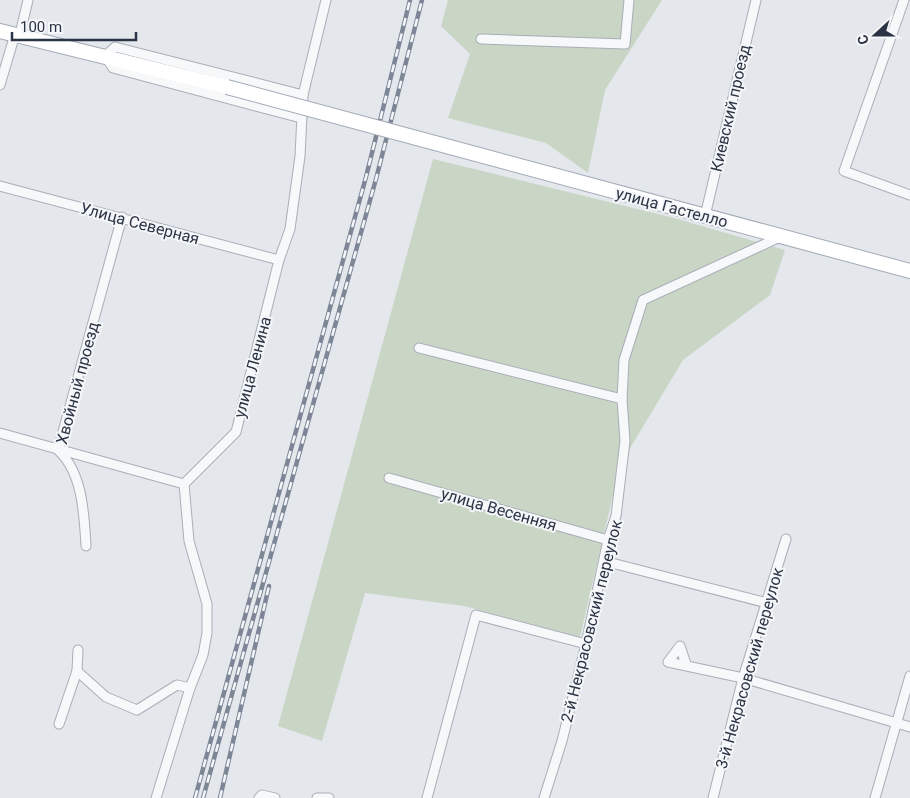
<svg xmlns="http://www.w3.org/2000/svg" width="910" height="798" viewBox="0 0 910 798" font-family="Roboto,sans-serif">
	<style>
		.green { fill: #c9d6c5 }
		.lines { fill: none; stroke-linecap: round; stroke-linejoin: round }
		.minor-casing { stroke: #a9aeb7; stroke-width: 11 }
		.primary-casing { stroke: #a3abb8; stroke-width: 16 }
		.minor { stroke: #f7f8fa; stroke-width: 9 }
		.primary { stroke: #fff; stroke-width: 14 }
		.rail-casing { stroke: #7d8696; stroke-width: 4.5 }
		.rail { stroke: #f4f6f9; stroke-width: 2.5; stroke-dasharray: 8; stroke-linecap: butt }
		.primary-bridge-casing { stroke: #a3abb8; stroke-width: 16; stroke-linecap: butt }
		.primary-bridge { stroke: #fff; stroke-width: 14 }
		.labels { text-anchor: middle; stroke-width: 4; stroke-linejoin: round; paint-order: stroke }
		.street-label { font-size: 16px; fill: #2b3445; stroke: #f4f6f9 }
	</style>
	<rect width="100%" height="100%" fill="#e4e7ec"/>
	<!-- green -->
	<g class="green">
		<path d="M 448,0 L 662,0 L 605,90 L 588,173 L 546,143 L 448,118 L 470,54 L 441,26 Z"/>
		<path d="M 433,159 L 674,218 L 785,250 L 770,295 L 683,360 L 620,465 L 580,637 L 464,606 L 365,593 L 322,741 L 278,726 Z"/>
	</g>
	<g class="lines">
		<defs>
			<g id="minor">
				<path d="M 904,0 L 844,171 L 910,195"/>
				<path d="M 481,39 L 625,44 L 629,0"/>
				<path d="M 0,85 L 13,41 L 20,34 L 28,0"/>
				<path d="M 301,118 L 113,68 L 105,56 L 115,47 L 303,95"/>
				<path d="M 0,186 L 279,260"/>
				<path d="M 705,216 L 756,0"/>
				<path d="M 419,348 L 622,399"/>
				<path d="M 0,433 L 184,484"/>
				<path d="M 389,478 L 608,540"/>
				<path d="M 184,484 L 236,432 L 279,260 L 290,229 L 300,156 L 303,95 L 326,0"/>
				<path d="M 86,546 C 84,514 83,473 58,450 L 122,217"/>
				<path d="M 604,561 L 767,603"/>
				<path d="M 686,664 L 680,646 L 668,662 L 743,678 L 910,727"/>
				<path d="M 77,671 L 106,697 L 137,710 L 177,685 L 190,688"/>
				<path d="M 59,724 L 77,671 L 78,650"/>
				<path d="M 156,798 L 190,688 L 203,655 L 207,633 L 207,604 L 189,541 L 184,484"/>
				<path d="M 259,798 L 262,795 L 275,798"/>
				<path d="M 317,798 L 329,798"/>
				<path d="M 427,798 L 476,615 L 586,644"/>
				<path d="M 544,798 L 562,741 L 586,644 L 608,540 L 616,516 L 625,441 L 622,399 L 624,360 L 643,300 L 780,237"/>
				<path d="M 713,798 L 743,678 L 786,539"/>
				<path d="M 875,798 L 910,676"/>
			</g>
			<g id="primary">
				<path d="M 0,31 L 227,87"/>
				<path d="M 435,143 L 910,271"/>
			</g>
		</defs>
		<!-- minor casing -->
		<use href="#minor" class="minor-casing"/>
		<!-- primary casing -->
		<use href="#primary" class="primary-casing"/>
		<!-- minor -->
		<use href="#minor" class="minor"/>
		<!-- primary -->
		<use href="#primary" class="primary"/>
		<defs>
			<g id="rail">
				<path d="M 195,798 L 366,177 L 410,0"/>
				<path d="M 203,798 L 376,179 L 422,0"/>
				<path d="M 220,798 L 269,586"/>
			</g>
		</defs>
		<!-- rail casing -->
		<use href="#rail" class="rail-casing"/>
		<!-- rail -->
		<use href="#rail" class="rail"/>
		<defs>
			<path id="primary-bridge" d="M 227,87 L 435,143"/>
		</defs>
		<!-- primary-bridge casing -->
		<use href="#primary-bridge" class="primary-bridge-casing"/>
		<!-- primary-bridge -->
		<use href="#primary-bridge" class="primary-bridge"/>
	</g>
	<g class="labels">
		<!-- street labels -->
		<g class="street-label">
			<text transform="translate(730 108) rotate(-77)" y="6">Киевский проезд</text>
			<text transform="translate(672 207) rotate(15)" y="6">улица Гастелло</text>
			<text transform="translate(140 223) rotate(15)" y="6">Улица Северная</text>
			<text transform="translate(252 367) rotate(-75)" y="6">улица Ленина</text>
			<text transform="translate(77 383) rotate(-75)" y="6">Хвойный проезд</text>
			<text transform="translate(499 509) rotate(16)" y="6">улица Весенняя</text>
			<text transform="translate(591 621) rotate(-76)" y="6">2-й Некрасовский переулок</text>
			<text transform="translate(749 668) rotate(-74)" y="6">3-й Некрасовский переулок</text>
		</g>
	</g>
	<!-- north arrow -->
	<g transform="translate(875 35) rotate(249)" stroke="#f4f6f9" stroke-width="4" paint-order="stroke">
	<path d="M0-4L9 19L0 12L-9 19Z" fill="#2b3445"/>
	<text y="-8" font-size="14" font-weight="bold" text-anchor="middle" fill="#2b3445">С</text>
	</g>
	<!-- scale -->
	<path d="M12 32v8h124v-8" fill="none" stroke="#2b3445" stroke-width="2.5"/>
	<text x="20" y="32" font-size="15" fill="#2b3445" stroke="#f4f6f9" stroke-width="4" paint-order="stroke">100 m</text>
</svg>
